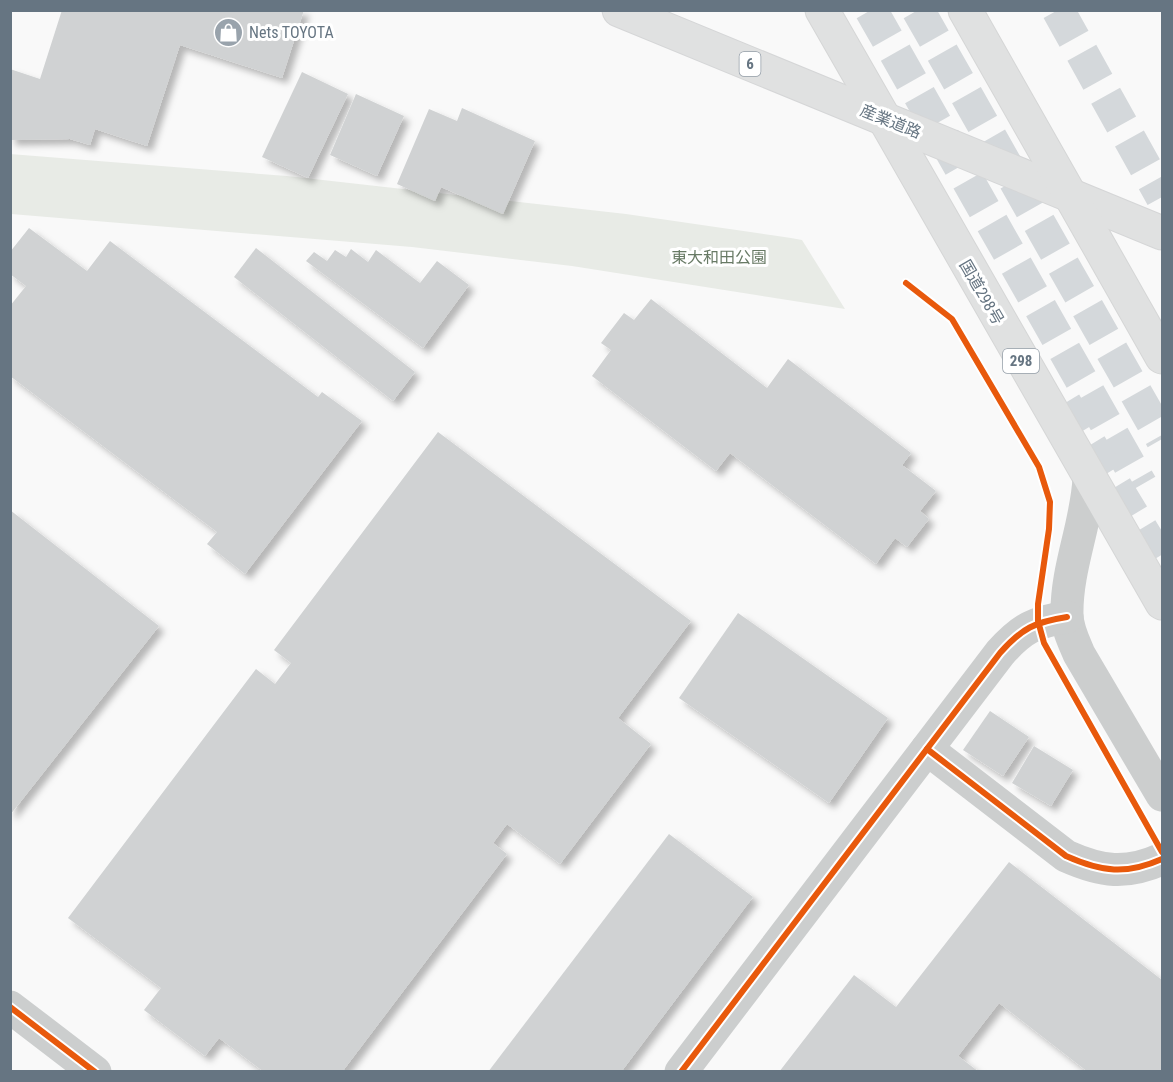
<svg xmlns="http://www.w3.org/2000/svg" width="1173" height="1082" viewBox="0 0 1173 1082" font-family="'Roboto Condensed','Noto Sans JP',sans-serif">
	<style>
		.green { fill: #e8ebe6 }
		.building { fill: #d0d2d3; filter: url(#shadow) }
		.lines { fill: none; stroke-linecap: round; stroke-linejoin: round }
		.highway-tunnel { stroke: #d4d8db; stroke-width: 33; stroke-dasharray: 33 16; stroke-linecap: butt }
		.primary-casing { stroke: #d5d6d7; stroke-width: 35 }
		.highway-casing { stroke: #d5d6d6; stroke-width: 35 }
		.street { stroke: #cccece; stroke-width: 33 }
		.primary { stroke: #e0e1e1; stroke-width: 33 }
		.highway { stroke: #e0e1e1; stroke-width: 33 }
		.cycleway-casing { stroke: #fff; stroke-width: 10 }
		.cycleway { stroke: #e8590c; stroke-width: 6 }
		.labels { text-anchor: middle; stroke-width: 6; stroke-linejoin: round; paint-order: stroke }
		.shield { fill: #fff; stroke: #949ea8; stroke-width: 1.5 }
		.shield-label { font-size: 15px; font-weight: bold; fill: #667582 }
		.poi-label { font-size: 16px; fill: #667582; stroke: #fff; text-anchor: start }
		.street-label { font-size: 16px; fill: #667582; stroke: #fff }
		.park-label { font-size: 16px; fill: #687a65; stroke: #fff }
	</style>
	<defs>
		<filter id="shadow"><feDropShadow dx="5.5" dy="5.5" stdDeviation="3" flood-color="#0004"/></filter>
	</defs>
	<rect width="100%" height="100%" fill="#f9f9f9"/>
	<!-- green -->
	<path class="green" d="M 10,154 L 287,176 L 626,214 L 791,238 L 802,240 L 845,309 L 572,266 L 412,247 L 11,214 Z"/>
	<!-- building -->
	<g class="building">
		<path d="M 62,10 L 304,10 L 282,78 L 180,45 L 147,146 L 95,129 L 90,145 L 70,139 L 10,140 L 10,69 L 40,79 Z"/>
		<path d="M 302,72 L 348,94 L 308,178 L 262,157 Z"/>
		<path d="M 356,94 L 404,116 L 377,176 L 330,155 Z"/>
		<path d="M 462,108 L 535,141 L 503,214 L 441,187 L 435,201 L 397,184 L 429,109 L 457,121 Z"/>
		<path d="M 29,228 L 87,271 L 110,241 L 318,397 L 322,392 L 362,421 L 245,574 L 207,544 L 217,532 L 10,376 L 10,306 L 26,286 L 10,274 L 10,252 Z"/>
		<path d="M 256,248 L 415,372 L 393,401 L 234,277 Z"/>
		<path d="M 351,249 L 368,262 L 376,250 L 420,283 L 437,261 L 469,285 L 423,348 L 306,261 L 314,252 L 327,261 L 335,250 L 346,257 Z"/>
		<path d="M 651,299 L 767,388 L 788,359 L 911,453 L 902,465 L 936,491 L 920,511 L 929,519 L 907,547 L 895,538 L 876,564 L 730,453 L 716,471 L 592,376 L 611,350 L 601,343 L 624,313 L 634,320 Z"/>
		<path d="M 438,432 L 691,621 L 618,718 L 651,744 L 560,864 L 507,824 L 493,843 L 507,854 L 342,1072 L 264,1072 L 219,1038 L 205,1056 L 144,1010 L 161,988 L 68,918 L 256,669 L 275,684 L 291,663 L 274,650 Z"/>
		<path d="M 10,510 L 159,626 L 10,815 Z"/>
		<path d="M 738,613 L 888,718 L 829,803 L 679,698 Z"/>
		<path d="M 990,711 L 1029,737 L 1003,776 L 963,750 Z"/>
		<path d="M 1034,746 L 1073,770 L 1051,806 L 1012,783 Z"/>
		<path d="M 669,834 L 753,897 L 621,1072 L 488,1072 Z"/>
		<path d="M 1009,862 L 1162,980 L 1162,1072 L 1088,1072 L 999,1003 L 958,1056 L 979,1072 L 779,1072 L 854,975 L 896,1007 Z"/>
	</g>
	<g class="lines">
		<!-- highway-tunnel -->
		<g class="highway-tunnel">
			<path d="M 871,10 L 1141,485"/>
			<path d="M 918,10 L 1162,439"/>
			<path d="M 1058,10 L 1162,197"/>
			<path d="M 1065,403 L 1162,563"/>
		</g>
		<defs>
			<path id="primary" d="M 619,10 L 1162,233"/>
			<g id="highway">
				<path d="M 822,10 L 1162,603"/>
				<path d="M 965,10 L 1162,357"/>
			</g>
		</defs>
		<!-- primary casing -->
		<use href="#primary" class="primary-casing"/>
		<!-- highway casing -->
		<use href="#highway" class="highway-casing"/>
		<!-- street -->
		<g class="street">
			<path d="M 1089,478 C 1087,524 1066,568 1067,615 C 1067,628 1074,642 1079,654 L 1162,795"/>
			<path d="M 927,749 L 1066,856 C 1102,872 1126,875 1162,859"/>
			<path d="M 10,1007 L 95,1072"/>
			<path d="M 681,1072 L 1000,653 C 1022,628 1035,622 1067,617"/>
		</g>
		<!-- primary -->
		<use href="#primary" class="primary"/>
		<!-- highway -->
		<use href="#highway" class="highway"/>
		<defs>
			<g id="cycleway">
				<path d="M 906,283 L 952,319 L 1039,467 L 1050,502 L 1049,529 L 1038,604 L 1038,621 L 1044,643 L 1162,852"/>
				<path d="M 927,749 L 1066,856 C 1102,872 1126,875 1162,859"/>
				<path d="M 10,1007 L 95,1072"/>
				<path d="M 681,1072 L 1000,653 C 1022,628 1035,622 1067,617"/>
			</g>
		</defs>
		<!-- cycleway casing -->
		<use href="#cycleway" class="cycleway-casing"/>
		<!-- cycleway -->
		<use href="#cycleway" class="cycleway"/>
	</g>
	<!-- icons -->
	<defs>
		<symbol id="shop-disc" viewBox="-11 -11 22 22"><circle r="9.5" fill="#99a3ac" stroke="#fff"/><path d="M-5-2.5h2.3a2.7 3.5 0 0 1 5.4 0H5L5.5 6h-11ZM-1.5-2.5h3a1.5 2.3 0 0 0-3 0Z" fill="#fff"/></symbol>
	</defs>
	<g fill-rule="evenodd">
		<use href="#shop-disc" x="212" y="16" width="33" height="33"/>
	</g>
	<g class="labels">
		<!-- shield labels -->
		<g class="shield">
			<rect x="739.5" y="52" width="21" height="24" rx="4.5"/>
			<rect x="1003" y="349" width="36" height="24" rx="4.5"/>
		</g>
		<g class="shield-label">
			<text x="750" y="69">6</text>
			<text x="1021" y="366">298</text>
		</g>
		<!-- poi labels -->
		<g class="poi-label">
			<text x="249" y="38">Nets TOYOTA</text>
		</g>
		<!-- street labels -->
		<g class="street-label">
			<text transform="translate(891 121) rotate(22)" y="6">産業道路</text>
			<text transform="translate(982 292) rotate(60)" y="6">国道298号</text>
		</g>
		<!-- park labels -->
		<g class="park-label">
			<text x="719" y="263">東大和田公園</text>
		</g>
	</g>
	<!-- border -->
	<rect width="1173" height="1082" fill="none" stroke="#667582" stroke-width="24"/>
</svg>
